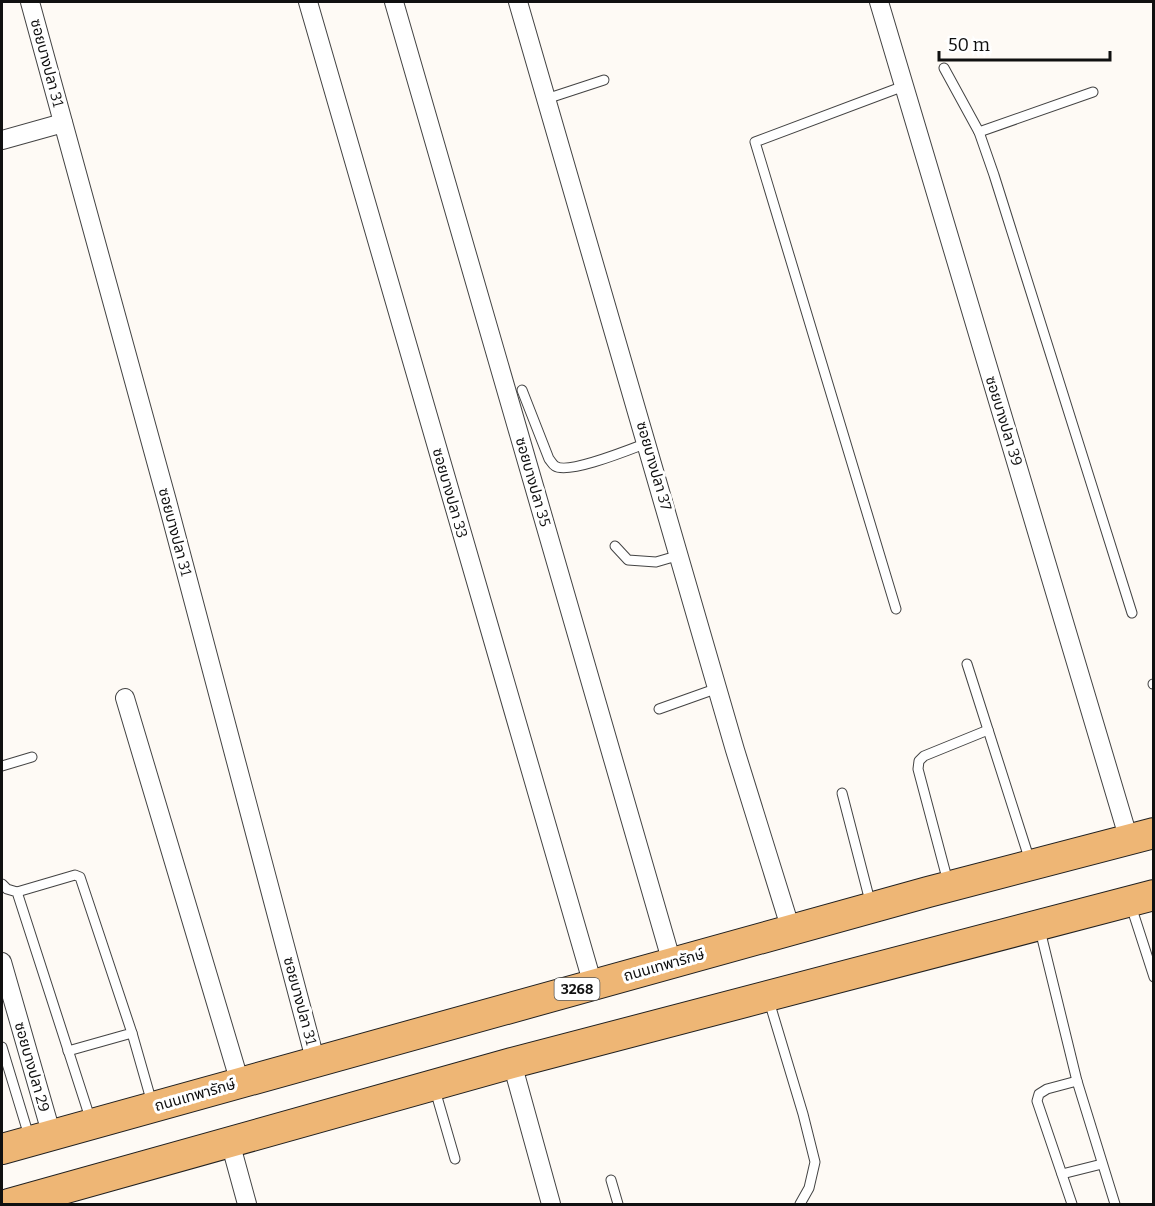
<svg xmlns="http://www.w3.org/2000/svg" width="1155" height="1206" viewBox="0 0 1155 1206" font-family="Bitter,'Noto Sans Thai',serif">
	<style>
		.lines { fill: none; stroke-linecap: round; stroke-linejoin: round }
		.service-casing { stroke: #434343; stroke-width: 11 }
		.minor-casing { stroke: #434343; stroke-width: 20 }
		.primary-casing { stroke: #212121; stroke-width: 32 }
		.service { stroke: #fff; stroke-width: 9 }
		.minor { stroke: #fff; stroke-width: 18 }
		.primary { stroke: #eeb675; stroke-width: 30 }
		.labels { text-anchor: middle; stroke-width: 6; stroke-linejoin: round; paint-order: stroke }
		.shield { fill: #fff; stroke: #585858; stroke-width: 1.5 }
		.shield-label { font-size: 14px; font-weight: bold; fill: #101010 }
		.street-label { font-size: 15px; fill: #101010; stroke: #fff }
	</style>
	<rect width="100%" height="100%" fill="#fefaf5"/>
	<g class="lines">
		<defs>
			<g id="service">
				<path d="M 944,68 L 979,132 L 994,175 L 1132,613"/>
				<path d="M 546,99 L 604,80"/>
				<path d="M 979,132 L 1093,92"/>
				<path d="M 522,390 L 549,459 C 551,461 552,464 555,466 C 568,475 631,449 647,443"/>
				<path d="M 615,546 L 628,560 L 656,562 L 680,555"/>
				<path d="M 896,609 L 755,142 L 904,86"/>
				<path d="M 967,664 L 1030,861"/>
				<path d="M 1153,684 L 1154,684"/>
				<path d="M 659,709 L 718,688"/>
				<path d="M 2,766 L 32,757"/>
				<path d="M 842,793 L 871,905"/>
				<path d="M 948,882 L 918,769 L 919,761 L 924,756 L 988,730"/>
				<path d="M 2,884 L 7,889 L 17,892 L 91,1121"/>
				<path d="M 17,892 L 75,875 L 80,877 L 132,1033 L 68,1051"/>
				<path d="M 1131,906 L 1154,977"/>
				<path d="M 1040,930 L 1077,1081 L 1115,1204"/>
				<path d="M 769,1001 L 803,1114 L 815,1162 L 809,1188 L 800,1204"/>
				<path d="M 132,1033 L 152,1103"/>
				<path d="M 2,1047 L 29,1136"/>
				<path d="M 435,1090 L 455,1159"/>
				<path d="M 1062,1174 L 1102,1164"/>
				<path d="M 611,1180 L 618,1204"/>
				<path d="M 1072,1204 L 1037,1101 L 1039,1094 L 1047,1089 L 1077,1081"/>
			</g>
			<g id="minor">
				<path d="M 30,2 L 167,501 L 316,1063"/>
				<path d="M 308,2 L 593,985"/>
				<path d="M 394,2 L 672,963"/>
				<path d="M 518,2 L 735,750 L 791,930"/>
				<path d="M 879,2 L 1129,840"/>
				<path d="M 2,140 L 63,123"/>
				<path d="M 125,698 L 240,1083"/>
				<path d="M 2,962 L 52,1136"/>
				<path d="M 512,1063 L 551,1204"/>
				<path d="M 230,1142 L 247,1204"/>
			</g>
			<g id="primary">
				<path d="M 2,1149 L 928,892 L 1154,833"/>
				<path d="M 9,1204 L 512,1063 L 1154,895"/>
			</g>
		</defs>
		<!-- service casing -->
		<use href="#service" class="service-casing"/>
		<!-- minor casing -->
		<use href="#minor" class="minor-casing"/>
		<!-- primary casing -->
		<use href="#primary" class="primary-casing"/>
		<!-- service -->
		<use href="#service" class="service"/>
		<!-- minor -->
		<use href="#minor" class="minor"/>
		<!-- primary -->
		<use href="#primary" class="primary"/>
	</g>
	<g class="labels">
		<!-- shield labels -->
		<rect class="shield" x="554.5" y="978" width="45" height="22" rx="4.5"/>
		<g class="shield-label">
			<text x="577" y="994">3268</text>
		</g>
		<!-- street labels -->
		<g class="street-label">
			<text transform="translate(47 63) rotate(75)" y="5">ซอยบางปลา 31</text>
			<text transform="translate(1004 421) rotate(73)" y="5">ซอยบางปลา 39</text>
			<text transform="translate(654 466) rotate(74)" y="5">ซอยบางปลา 37</text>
			<text transform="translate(533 482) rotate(74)" y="5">ซอยบางปลา 35</text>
			<text transform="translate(450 493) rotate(74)" y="5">ซอยบางปลา 33</text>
			<text transform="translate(175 532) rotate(75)" y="5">ซอยบางปลา 31</text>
			<text transform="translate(664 965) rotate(-16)" y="5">ถนนเทพารักษ์</text>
			<text transform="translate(300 1001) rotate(75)" y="5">ซอยบางปลา 31</text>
			<text transform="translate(32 1067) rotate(74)" y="5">ซอยบางปลา 29</text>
			<text transform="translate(195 1095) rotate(-16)" y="5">ถนนเทพารักษ์</text>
		</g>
	</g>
	<!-- border -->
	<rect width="1155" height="1206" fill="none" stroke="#101010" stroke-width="6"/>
	<!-- scale -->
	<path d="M939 51v9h171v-9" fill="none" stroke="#101010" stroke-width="3"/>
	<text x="948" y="51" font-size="18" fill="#101010" stroke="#ffffff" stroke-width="4.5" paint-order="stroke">50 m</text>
</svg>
